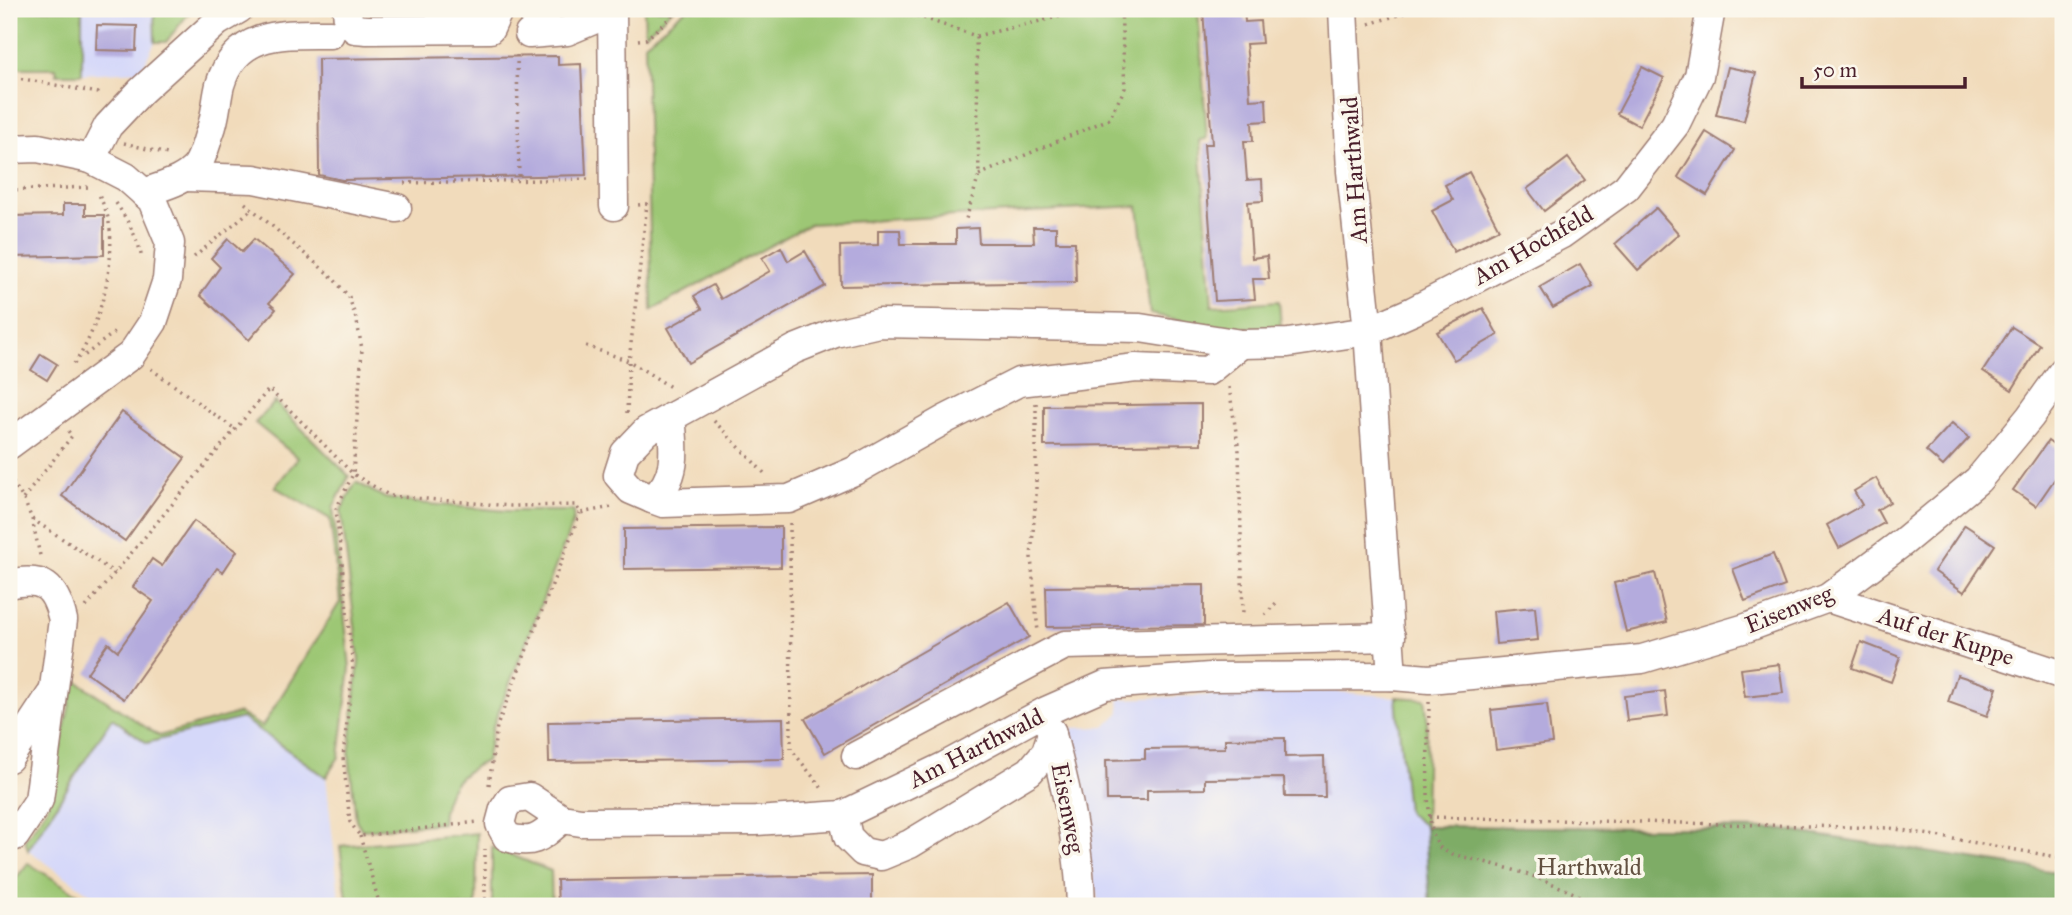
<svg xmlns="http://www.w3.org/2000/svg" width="2072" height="915" viewBox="0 0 2072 915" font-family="'IM FELL Great Primer',serif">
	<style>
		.built { fill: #d5d8f9 }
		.green { fill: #9dc774; stroke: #747350; stroke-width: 2 }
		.forest { fill: #7eac66; stroke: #646648; stroke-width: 2 }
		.building { fill: #b4abdd }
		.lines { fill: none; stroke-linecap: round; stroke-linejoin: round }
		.minor-casing { stroke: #9e7d73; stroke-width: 31 }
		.path { stroke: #9e7d73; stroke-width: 3.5; stroke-dasharray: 2 5; stroke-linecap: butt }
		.minor { stroke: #fff; stroke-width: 28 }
		.labels { text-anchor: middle; stroke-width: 7; stroke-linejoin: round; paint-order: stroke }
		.street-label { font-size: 24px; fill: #4a1f2b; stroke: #fbf7ec }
		.park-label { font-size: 24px; fill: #635141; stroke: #fbf7ec }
	</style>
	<rect width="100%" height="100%" fill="#fbf7ec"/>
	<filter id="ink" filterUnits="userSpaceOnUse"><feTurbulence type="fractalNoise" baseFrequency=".0143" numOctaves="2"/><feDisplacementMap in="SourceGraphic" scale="14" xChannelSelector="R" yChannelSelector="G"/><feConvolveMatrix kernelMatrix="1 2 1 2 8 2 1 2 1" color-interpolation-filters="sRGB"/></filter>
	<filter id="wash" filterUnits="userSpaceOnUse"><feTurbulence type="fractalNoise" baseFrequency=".00686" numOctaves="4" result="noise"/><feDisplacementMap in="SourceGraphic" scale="28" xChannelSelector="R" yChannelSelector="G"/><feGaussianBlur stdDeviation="1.57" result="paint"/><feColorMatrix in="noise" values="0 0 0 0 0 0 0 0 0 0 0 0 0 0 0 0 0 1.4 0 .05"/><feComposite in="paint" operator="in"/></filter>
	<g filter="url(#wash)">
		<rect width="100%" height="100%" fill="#f1dbbb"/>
		<!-- built -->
		<g class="built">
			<path d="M 82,9 L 154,9 L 155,42 L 141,71 L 82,74 Z"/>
			<path d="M 1329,691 L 1396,697 L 1407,812 L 1425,826 L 1430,906 L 1099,906 L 1082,826 L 1070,728 L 1105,727 L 1120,712 L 1119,699 Z"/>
			<path d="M 112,718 L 147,743 L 242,718 L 326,777 L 340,906 L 107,906 L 28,850 Z"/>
		</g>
		<!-- green -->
		<g class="green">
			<path d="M 9,9 L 82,9 L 82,74 L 57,74 L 56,68 L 9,68 Z"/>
			<path d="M 154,9 L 192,9 L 166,42 L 155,42 Z"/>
			<path d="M 644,9 L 673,9 L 645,34 Z"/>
			<path d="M 686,9 L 1198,9 L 1207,139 L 1200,140 L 1212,306 L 1279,301 L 1281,327 L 1216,328 L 1150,314 L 1138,206 L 810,224 L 652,310 L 645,43 Z"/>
			<path d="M 275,402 L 349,476 L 333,508 L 350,668 L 339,757 L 326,777 L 242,718 L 147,743 L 112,718 L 28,850 L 25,840 L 47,808 L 75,680 L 159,736 L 239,713 L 262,727 L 340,602 L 330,519 L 275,487 L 298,458 L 255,423 Z"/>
			<path d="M 356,482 L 385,498 L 418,503 L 507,511 L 574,511 L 573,522 L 493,726 L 486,761 C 458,773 443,791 442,823 L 362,830 L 356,820 L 349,755 L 359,660 L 341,510 Z"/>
			<path d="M 1396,697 L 1425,699 L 1427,715 L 1425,826 L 1407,812 Z"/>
			<path d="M 477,833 L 476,906 L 348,906 L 340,846 Z"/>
			<path d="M 492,847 L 551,871 L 552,906 L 492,906 Z"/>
			<path d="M 28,863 L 90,902 L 88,906 L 9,906 L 9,887 Z"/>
		</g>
		<!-- forest -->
		<path class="forest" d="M 1425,826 L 1777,829 L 2063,873 L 2063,906 L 1430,906 Z"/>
		<g id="blocks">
			<!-- building -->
			<g class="building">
				<path d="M 1203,9 L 1244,9 L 1245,22 L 1260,21 L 1262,43 L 1246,44 L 1248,63 L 1250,100 L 1266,99 L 1267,121 L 1252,122 L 1253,141 L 1244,141 L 1247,180 L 1262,179 L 1263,201 L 1248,202 L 1252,258 L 1267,256 L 1269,279 L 1253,279 L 1255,299 L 1215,301 L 1204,144 L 1212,144 Z"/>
				<path d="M 97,25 L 137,26 L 136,51 L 96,50 Z"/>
				<path d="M 558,56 L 558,65 L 581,64 L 586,175 L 342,180 L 319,175 L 318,59 Z"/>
				<path d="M 1642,67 L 1664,78 L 1639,126 L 1617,114 Z"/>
				<path d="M 1728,67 L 1756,73 L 1744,121 L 1716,115 Z"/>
				<path d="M 1706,132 L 1735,150 L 1707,195 L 1678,177 Z"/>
				<path d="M 1568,158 L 1585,180 L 1544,211 L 1527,189 Z"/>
				<path d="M 1469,172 L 1499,229 L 1454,252 L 1432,211 L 1453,200 L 1445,185 Z"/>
				<path d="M 63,204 L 85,204 L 85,215 L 104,215 L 104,255 L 9,257 L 9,216 L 63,215 Z"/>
				<path d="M 1656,208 L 1679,234 L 1638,270 L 1615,244 Z"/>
				<path d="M 1033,227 L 1056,227 L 1056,242 L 1075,242 L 1076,282 L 841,286 L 840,246 L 878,245 L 878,230 L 900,230 L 901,244 L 956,244 L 956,229 L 978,228 L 979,243 L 1034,243 Z"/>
				<path d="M 228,239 L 242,252 L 254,239 L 295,274 L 269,303 L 276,309 L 249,340 L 200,295 L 220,267 L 211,258 Z"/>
				<path d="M 781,247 L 788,261 L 805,251 L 825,286 L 688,363 L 668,328 L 702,309 L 694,296 L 713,285 L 721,299 L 770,271 L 762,258 Z"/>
				<path d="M 1580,264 L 1593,286 L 1553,308 L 1540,287 Z"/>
				<path d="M 1483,308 L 1498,335 L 1454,360 L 1437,332 Z"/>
				<path d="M 2012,327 L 2040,345 L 2012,390 L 1983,371 Z"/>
				<path d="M 41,354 L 57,364 L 47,380 L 31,370 Z"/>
				<path d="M 1201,404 L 1201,444 L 1044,446 L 1044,406 Z"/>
				<path d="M 122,412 L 185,458 L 125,541 L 62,496 Z"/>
				<path d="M 1952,423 L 1969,438 L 1943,466 L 1926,451 Z"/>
				<path d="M 2048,441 L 2063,452 L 2063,467 L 2036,506 L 2013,490 Z"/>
				<path d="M 1876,478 L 1890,502 L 1877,510 L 1884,523 L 1839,548 L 1827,525 L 1862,505 L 1854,491 Z"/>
				<path d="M 194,521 L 237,551 L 223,572 L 217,568 L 124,699 L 87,673 L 108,643 L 118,651 L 153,601 L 133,587 L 152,559 L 162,566 Z"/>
				<path d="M 1965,525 L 1995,545 L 1964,592 L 1934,571 Z"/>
				<path d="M 781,527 L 781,567 L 624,569 L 624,529 Z"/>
				<path d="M 1773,554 L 1785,586 L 1745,601 L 1733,569 Z"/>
				<path d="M 1655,573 L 1667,622 L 1626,632 L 1614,583 Z"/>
				<path d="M 1204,585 L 1204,625 L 1047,627 L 1046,587 Z"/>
				<path d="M 1009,602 L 1029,637 L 825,753 L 805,719 Z"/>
				<path d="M 1535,607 L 1538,640 L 1496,644 L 1493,611 Z"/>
				<path d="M 1861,642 L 1900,657 L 1891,682 L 1852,668 Z"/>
				<path d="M 1779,664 L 1783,693 L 1745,697 L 1741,669 Z"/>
				<path d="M 1957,675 L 1997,688 L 1987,716 L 1948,702 Z"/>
				<path d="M 1665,691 L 1668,716 L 1627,721 L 1624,696 Z"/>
				<path d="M 1547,704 L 1552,743 L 1496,750 L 1491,710 Z"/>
				<path d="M 783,718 L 784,759 L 549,762 L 548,722 Z"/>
				<path d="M 1285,738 L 1285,757 L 1324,756 L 1325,797 L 1285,797 L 1284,778 L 1205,779 L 1205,789 L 1147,790 L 1147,800 L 1107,800 L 1106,760 L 1145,759 L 1145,749 L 1225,748 L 1225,739 Z"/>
				<path d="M 872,875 L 872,906 L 558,906 L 557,880 Z"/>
			</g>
		</g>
	</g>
	<g filter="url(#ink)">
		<use href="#blocks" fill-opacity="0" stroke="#9e7d73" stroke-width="2"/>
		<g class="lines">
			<defs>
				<g id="minor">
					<path d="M 347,9 L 348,21 L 355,29 L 367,30 L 490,29 L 499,9"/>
					<path d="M 612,9 L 614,206"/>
					<path d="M 1343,9 L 1351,171 L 1368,331 L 1392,676"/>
					<path d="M 529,34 L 567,31 L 612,12"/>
					<path d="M 9,149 L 38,148 L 91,159 L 126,177 L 152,200 L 170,243 L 167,280 L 153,322 L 131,355 L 9,445"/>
					<path d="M 91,159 L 108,126 L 141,91 L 217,22 L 239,9"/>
					<path d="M 185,177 L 254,179 L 397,208"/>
					<path d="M 144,193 C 162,186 183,182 196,167 C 203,158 206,143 210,132 C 216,117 216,101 220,85 C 236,30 283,34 330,34"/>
					<path d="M 671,417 C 674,447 679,479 652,499 L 631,490 L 618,475 L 625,453 L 646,431 L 795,349 L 835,333 L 879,323 L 1140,328 L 1241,344 L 1288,343 L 1368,331 L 1413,311 L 1562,234 L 1626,188 L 1675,125 L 1699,76 L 1711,9"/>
					<path d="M 652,499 L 663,503 L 789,499 L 854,471 L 946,419 L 1019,382 L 1136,368 L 1208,371 L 1241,344"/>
					<path d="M 9,584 C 43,576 55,586 63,620 L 39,800 L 15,836 L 9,834"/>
					<path d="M 1828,598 L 2063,675"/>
					<path d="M 1051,731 C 1066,788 1080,847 1081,906"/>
					<path d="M 856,756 L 1065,645 L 1391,637"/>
					<path d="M 9,758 L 50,696"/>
					<path d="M 843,815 L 848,837 L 863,852 L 881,856 L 910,844 L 1030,771 L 1046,752 L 1052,733"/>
					<path d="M 562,819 C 542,836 534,846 507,837 L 500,824 L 504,809 L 510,800 L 529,797 L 562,819 L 581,822 L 756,821 L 843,815 L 945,766 L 1046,711 L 1105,685 L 1210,677 L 1392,676 L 1429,679 L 1642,659 L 1746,628 L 1828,598 L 1903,542 L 1978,480 L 2030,417 L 2063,371"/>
				</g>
			</defs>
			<!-- minor casing -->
			<use href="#minor" class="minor-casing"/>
			<!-- path -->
			<g class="path">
				<path d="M 897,9 L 976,36 L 979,175 L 966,219"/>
				<path d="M 1369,24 L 1417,9"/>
				<path d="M 976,36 L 1092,9"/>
				<path d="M 638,40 L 646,39 L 680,9"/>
				<path d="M 517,55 L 519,180"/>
				<path d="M 9,72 L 18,78 L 98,93 L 100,98"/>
				<path d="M 124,143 L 171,155"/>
				<path d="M 979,175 L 1109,119 L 1125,88 L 1121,9"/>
				<path d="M 404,183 L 588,179"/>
				<path d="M 9,190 L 91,187"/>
				<path d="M 116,203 C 128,221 138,238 142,259"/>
				<path d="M 245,203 L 332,277 L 349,297 L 357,322 L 362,349 L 353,474 L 336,509 L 353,667 L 343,757 L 350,822 L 360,836 L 477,822"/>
				<path d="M 194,257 L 252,209"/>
				<path d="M 586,346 L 629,361 L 672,388"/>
				<path d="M 85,355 L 115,332"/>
				<path d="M 74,364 C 99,330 118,259 108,218 C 106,209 101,200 98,192"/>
				<path d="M 151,369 L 235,429"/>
				<path d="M 1229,387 L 1239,451 L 1243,616"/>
				<path d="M 1036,403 L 1036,495 L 1031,557 L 1038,632"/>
				<path d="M 627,413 L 629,361 L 647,204 L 637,205"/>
				<path d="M 714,421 L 767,476"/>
				<path d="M 9,476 L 24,500 L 32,519 L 115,573"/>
				<path d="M 23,499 L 72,436 L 68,431"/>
				<path d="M 32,519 L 41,560"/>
				<path d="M 790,523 L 791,749 L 824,791"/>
				<path d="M 86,607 L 269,389 L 353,474 L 390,496 L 511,506 L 576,505 L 580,513 L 612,507"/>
				<path d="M 1265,615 L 1278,601"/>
				<path d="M 1429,702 C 1429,733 1423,817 1436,842 C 1441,853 1457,855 1468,858 C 1519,870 1553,881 1599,906"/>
				<path d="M 489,785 L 497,726 L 580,513"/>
				<path d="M 1429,817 L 1890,828 L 2063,858"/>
				<path d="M 360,836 L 380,906"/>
				<path d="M 485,906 L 485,849"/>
			</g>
			<!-- minor -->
			<use href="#minor" class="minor"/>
		</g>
	</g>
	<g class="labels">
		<!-- street labels -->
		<g class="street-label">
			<text transform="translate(1354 170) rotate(-94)" y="8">Am Harthwald</text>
			<text transform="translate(1533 245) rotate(-30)" y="8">Am Hochfeld</text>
			<text transform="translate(1789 609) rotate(-22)" y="8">Eisenweg</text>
			<text transform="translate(1946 636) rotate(18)" y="8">Auf der Kuppe</text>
			<text transform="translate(976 748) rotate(-27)" y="8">Am Harthwald</text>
			<text transform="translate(1068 808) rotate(79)" y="8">Eisenweg</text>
		</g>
		<!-- park labels -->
		<g class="park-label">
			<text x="1589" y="875">Harthwald</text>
		</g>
	</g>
	<!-- margin -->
	<rect width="2072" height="915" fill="none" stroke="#fbf7ec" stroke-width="35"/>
	<!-- scale -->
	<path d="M1802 77v10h163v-10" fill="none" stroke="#4a1f2b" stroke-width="3.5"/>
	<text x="1813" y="77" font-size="21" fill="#4a1f2b" stroke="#fbf7ec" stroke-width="5" paint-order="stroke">50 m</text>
</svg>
